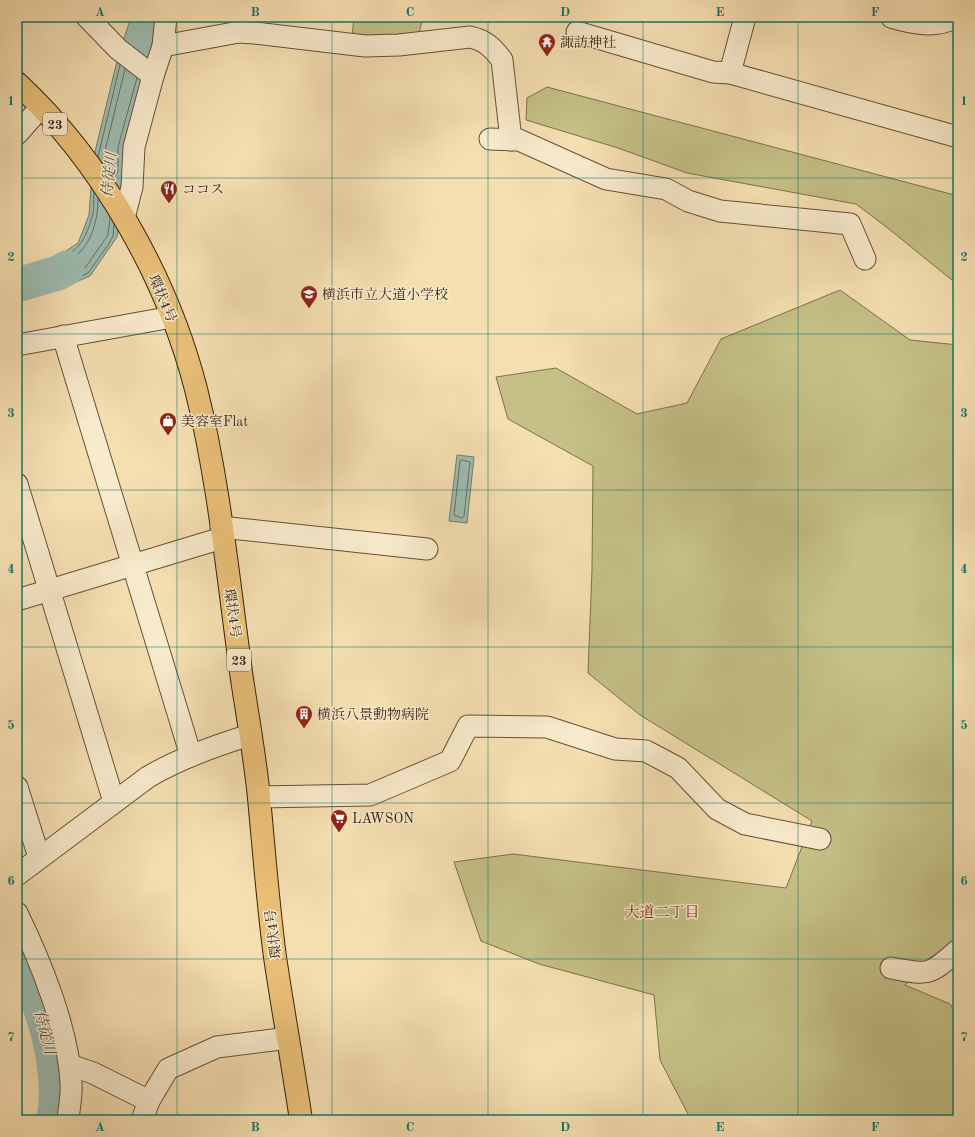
<svg xmlns="http://www.w3.org/2000/svg" width="975" height="1137" viewBox="0 0 975 1137" font-family="'Old Standard TT','Noto Serif JP',serif">
	<style>
		.green { fill: #c4c086; stroke: #7d704a }
		.water { fill: #9dbcb1; stroke: #747d70 }
		.lines { fill: none; stroke-linecap: round; stroke-linejoin: round }
		.shore { stroke: #6a6e60; stroke-width: 1 }
		.river { stroke: #9dbcb1; stroke-width: 35 }
		.minor-casing { stroke: #664f37; stroke-width: 23 }
		.tertiary-casing { stroke: #664f37; stroke-width: 24 }
		.primary-casing { stroke: #361f0e; stroke-width: 24 }
		.minor { stroke: #f8eacc; stroke-width: 21 }
		.tertiary { stroke: #f8eacc; stroke-width: 22 }
		.primary { stroke: #eac078; stroke-width: 22 }
		.grid { fill: none; stroke: #0f766e; stroke-width: 1; stroke-opacity: 0.55 }
		.labels { text-anchor: middle; stroke-width: 3; stroke-linejoin: round; paint-order: stroke }
		.shield { fill: #f8eacc; stroke: #705c47; stroke-width: 1 }
		.shield-label { font-size: 13px; font-weight: bold; fill: #361f0e }
		.poi-label { font-size: 14px; fill: #361f0e; stroke: #f8eacc; text-anchor: start }
		.street-label { font-size: 14px; fill: #361f0e; stroke: #f8eacc }
		.water-label { font-size: 15px; font-style: italic; fill: #554e3f; stroke: #f8eacc }
		.neighbourhood-label { font-size: 15px; fill: #7a1f14; stroke: #f8eacc }
		.neatline { fill: none; stroke: #0f766e; stroke-width: 1.5 }
		.grid-label { font-size: 13px; text-anchor: middle; font-weight: bold; fill: #0f766e }
	</style>
	<rect width="100%" height="100%" fill="#f5dfb1"/>
	<filter id="stains"><feTurbulence type="fractalNoise" baseFrequency=".005" numOctaves="4"/><feColorMatrix values="0 0 0 0 .2 0 0 0 0 .09 0 0 0 0 .02 0 0 0 .5 -.17"/></filter>
	<radialGradient id="worn" r=".72"><stop offset=".6" stop-color="#630" stop-opacity="0"/><stop offset="1" stop-color="#630" stop-opacity=".3"/></radialGradient>
	<!-- green -->
	<g class="green">
		<path d="M 354,17 L 423,17 L 418,37 L 352,38 Z"/>
		<path d="M 547,87 L 958,196 L 958,285 L 889,229 L 856,204 L 687,173 L 618,148 L 526,120 L 527,98 Z"/>
		<path d="M 840,290 L 910,340 L 958,345 L 958,943 L 930,958 L 905,985 L 950,1004 L 958,1017 L 958,1069 L 956,1074 L 958,1075 L 958,1120 L 691,1120 L 660,1060 L 654,995 L 539,964 L 481,941 L 454,862 L 513,854 L 786,888 L 812,821 L 640,715 L 588,673 L 592,570 L 593,466 L 508,419 L 496,377 L 556,368 L 637,414 L 687,403 L 721,339 Z"/>
	</g>
	<!-- water -->
	<g class="water">
		<path d="M 131,17 L 162,17 L 122,183 L 117,237 L 90,276 L 69,285 L 26,298 L 18,268 L 58,256 L 78,243 L 89,215 L 93,160 L 118,57 Z"/>
		<path d="M 457,455 L 474,457 L 467,523 L 449,521 Z"/>
	</g>
	<g class="lines">
		<!-- shore -->
		<g class="shore">
			<path d="M 98,157 L 120,65"/>
			<path d="M 102,163 L 125,69"/>
			<path d="M 114,179 L 118,171 L 118,147 L 137,78"/>
			<path d="M 94,192 C 93,200 95,209 92,217 C 80,261 60,257 24,271 L 29,291 L 68,281 L 88,273 L 108,245 L 113,236 L 114,225"/>
			<path d="M 98,199 C 98,226 88,255 60,265 C 51,269 40,271 30,274 L 32,285 L 66,276 L 85,268 L 108,235 L 110,218"/>
			<path d="M 462,460 L 470,462 L 464,516 L 462,518 L 454,515 L 460,461 Z"/>
		</g>
		<!-- river -->
		<g class="river">
			<path d="M 17,285 L 58,273 L 67,268"/>
			<path d="M 17,948 C 40,1001 64,1062 54,1120"/>
		</g>
		<defs>
			<g id="minor">
				<path d="M 87,17 L 118,49 L 153,76"/>
				<path d="M 745,17 L 730,73 L 958,137"/>
				<path d="M 577,32 L 713,72 L 730,73"/>
				<path d="M 163,46 L 239,32 L 255,33 L 365,46 L 399,45 L 470,37 C 485,40 493,48 502,60 L 511,140"/>
				<path d="M 17,134 L 41,107"/>
				<path d="M 490,139 L 519,140 L 606,179 L 666,189 L 688,201 L 720,211 L 850,224 L 865,259"/>
				<path d="M 124,218 L 132,187 L 134,147 L 153,76 L 163,46 L 166,17"/>
				<path d="M 63,336 L 191,756"/>
				<path d="M 17,345 L 172,317"/>
				<path d="M 17,484 L 114,802"/>
				<path d="M 221,527 L 427,549"/>
				<path d="M 17,600 L 222,538"/>
				<path d="M 17,787 L 39,857"/>
				<path d="M 259,797 L 370,795 L 450,761 L 468,726 L 547,727 L 615,749 L 646,751 L 678,768 L 717,809 L 745,824 L 820,839"/>
				<path d="M 17,875 L 148,777 C 180,758 214,746 250,735"/>
				<path d="M 17,913 C 40,960 69,1031 71,1084 C 72,1095 69,1108 68,1120"/>
				<path d="M 891,968 C 930,975 928,976 958,950"/>
				<path d="M 70,1065 L 93,1073 L 149,1101"/>
				<path d="M 142,1120 L 149,1101 L 168,1069 L 217,1047 L 288,1038"/>
			</g>
			<path id="tertiary" d="M 892,17 C 913,23 935,28 955,17"/>
			<path id="primary" d="M 17,83 C 102,162 167,277 196,389 C 219,481 228,578 241,672 C 247,714 255,756 259,798 C 264,851 268,904 275,957 C 283,1011 293,1066 301,1120"/>
		</defs>
		<!-- minor casing -->
		<use href="#minor" class="minor-casing"/>
		<!-- tertiary casing -->
		<use href="#tertiary" class="tertiary-casing"/>
		<!-- primary casing -->
		<use href="#primary" class="primary-casing"/>
		<!-- minor -->
		<use href="#minor" class="minor"/>
		<!-- tertiary -->
		<use href="#tertiary" class="tertiary"/>
		<!-- primary -->
		<use href="#primary" class="primary"/>
	</g>
	<!-- grid -->
	<path class="grid" d="M 177,17 L 177,1120M 332,17 L 332,1120M 488,17 L 488,1120M 643,17 L 643,1120M 798,17 L 798,1120M 17,178 L 958,178M 17,334 L 958,334M 17,490 L 958,490M 17,647 L 958,647M 17,803 L 958,803M 17,959 L 958,959"/>
	<!-- icons -->
	<defs>
		<symbol id="temple-pin" viewBox="-11 -11 22 30"><path d="M0 17L-7.5 6A9.5 9.5 0 1 1 7.5 6Z" fill="#8f2418" stroke="#f8eacc"/><path d="M0-6L5-2H3V0L6.5 2.5H4V6H1.5V3h-3V6H-4V2.5H-6.5L-3 0V-2H-5Z" fill="#fff"/></symbol>
		<symbol id="restaurant-pin" viewBox="-11 -11 22 30"><path d="M0 17L-7.5 6A9.5 9.5 0 1 1 7.5 6Z" fill="#8f2418" stroke="#f8eacc"/><path d="M-5-6h1v4h1v-4h1v4h1v-4h1v5L-1.5 .5V6h-2V.5L-5-1ZM5-6V6H3V1.5H1.5Q1.5-4 5-6Z" fill="#fff"/></symbol>
		<symbol id="school-pin" viewBox="-11 -11 22 30"><path d="M0 17L-7.5 6A9.5 9.5 0 1 1 7.5 6Z" fill="#8f2418" stroke="#f8eacc"/><path d="M0-5L7-2L0 1L-7-2ZM-4 1L0 2.5L4 1V4Q0 6-4 4Z" fill="#fff"/></symbol>
		<symbol id="shop-pin" viewBox="-11 -11 22 30"><path d="M0 17L-7.5 6A9.5 9.5 0 1 1 7.5 6Z" fill="#8f2418" stroke="#f8eacc"/><path d="M-5-2.5h2.3a2.7 3.5 0 0 1 5.4 0H5L5.5 6h-11ZM-1.5-2.5h3a1.5 2.3 0 0 0-3 0Z" fill="#fff"/></symbol>
		<symbol id="building-pin" viewBox="-11 -11 22 30"><path d="M0 17L-7.5 6A9.5 9.5 0 1 1 7.5 6Z" fill="#8f2418" stroke="#f8eacc"/><path d="M-4-6H4V6H1V3H-1V6H-4ZM-2.5-4.3h1.7v1.8h-1.7ZM.8-4.3h1.7v1.8H.8ZM-2.5-1h1.7V.8h-1.7ZM.8-1h1.7V.8H.8Z" fill="#fff"/></symbol>
		<symbol id="supermarket-pin" viewBox="-11 -11 22 30"><path d="M0 17L-7.5 6A9.5 9.5 0 1 1 7.5 6Z" fill="#8f2418" stroke="#f8eacc"/><path d="M-6-5.5h2.5l.6 2H6L4.5 2H-2.5L-4.4-4H-6ZM-1.5 3.2a1.3 1.3 0 1 0 .1 0ZM3 3.2a1.3 1.3 0 1 0 .1 0Z" fill="#fff"/></symbol>
	</defs>
	<g fill-rule="evenodd">
		<use href="#temple-pin" x="537" y="32" width="20" height="27"/>
		<use href="#restaurant-pin" x="159" y="179" width="20" height="27"/>
		<use href="#school-pin" x="299" y="284" width="20" height="27"/>
		<use href="#shop-pin" x="158" y="411" width="20" height="27"/>
		<use href="#building-pin" x="294" y="704" width="20" height="27"/>
		<use href="#supermarket-pin" x="329" y="808" width="20" height="27"/>
	</g>
	<g class="labels">
		<!-- shield labels -->
		<g class="shield">
			<rect x="43" y="113" width="24" height="22" rx="3"/>
			<rect x="227" y="649" width="24" height="22" rx="3"/>
		</g>
		<g class="shield-label">
			<text x="55" y="129">23</text>
			<text x="239" y="665">23</text>
		</g>
		<!-- poi labels -->
		<g class="poi-label">
			<text x="560" y="47">諏訪神社</text>
			<text x="182" y="194">ココス</text>
			<text x="322" y="299">横浜市立大道小学校</text>
			<text x="181" y="426">美容室Flat</text>
			<text x="317" y="719">横浜八景動物病院</text>
			<text x="352" y="823">LAWSON</text>
		</g>
		<!-- street labels -->
		<g class="street-label">
			<text transform="translate(163 298) rotate(67)" y="5">環状4号</text>
			<text transform="translate(233 613) rotate(82)" y="5">環状4号</text>
			<text transform="translate(273 934) rotate(-97)" y="5">環状4号</text>
		</g>
		<!-- water labels -->
		<g class="water-label">
			<text transform="translate(109 175) rotate(-84)" y="5">侍従川</text>
			<text transform="translate(45 1032) rotate(76)" y="5">侍従川</text>
		</g>
		<!-- neighbourhood labels -->
		<g class="neighbourhood-label">
			<text x="662" y="917">大道二丁目</text>
		</g>
	</g>
	<!-- margin -->
	<rect width="975" height="1137" fill="none" stroke="#f5dfb1" stroke-width="44"/>
	<rect x="22" y="22" width="931" height="1093" class="neatline"/>
	<g class="grid-label">
		<text x="100" y="16">A</text>
		<text x="255" y="16">B</text>
		<text x="410" y="16">C</text>
		<text x="565" y="16">D</text>
		<text x="720" y="16">E</text>
		<text x="875" y="16">F</text>
		<text x="11" y="105">1</text>
		<text x="964" y="105">1</text>
		<text x="11" y="261">2</text>
		<text x="964" y="261">2</text>
		<text x="11" y="417">3</text>
		<text x="964" y="417">3</text>
		<text x="11" y="573">4</text>
		<text x="964" y="573">4</text>
		<text x="11" y="729">5</text>
		<text x="964" y="729">5</text>
		<text x="11" y="885">6</text>
		<text x="964" y="885">6</text>
		<text x="11" y="1041">7</text>
		<text x="964" y="1041">7</text>
		<text x="100" y="1131">A</text>
		<text x="255" y="1131">B</text>
		<text x="410" y="1131">C</text>
		<text x="565" y="1131">D</text>
		<text x="720" y="1131">E</text>
		<text x="875" y="1131">F</text>
	</g>
	<rect width="100%" height="100%" filter="url(#stains)"/>
	<rect width="100%" height="100%" fill="url(#worn)"/>
</svg>
